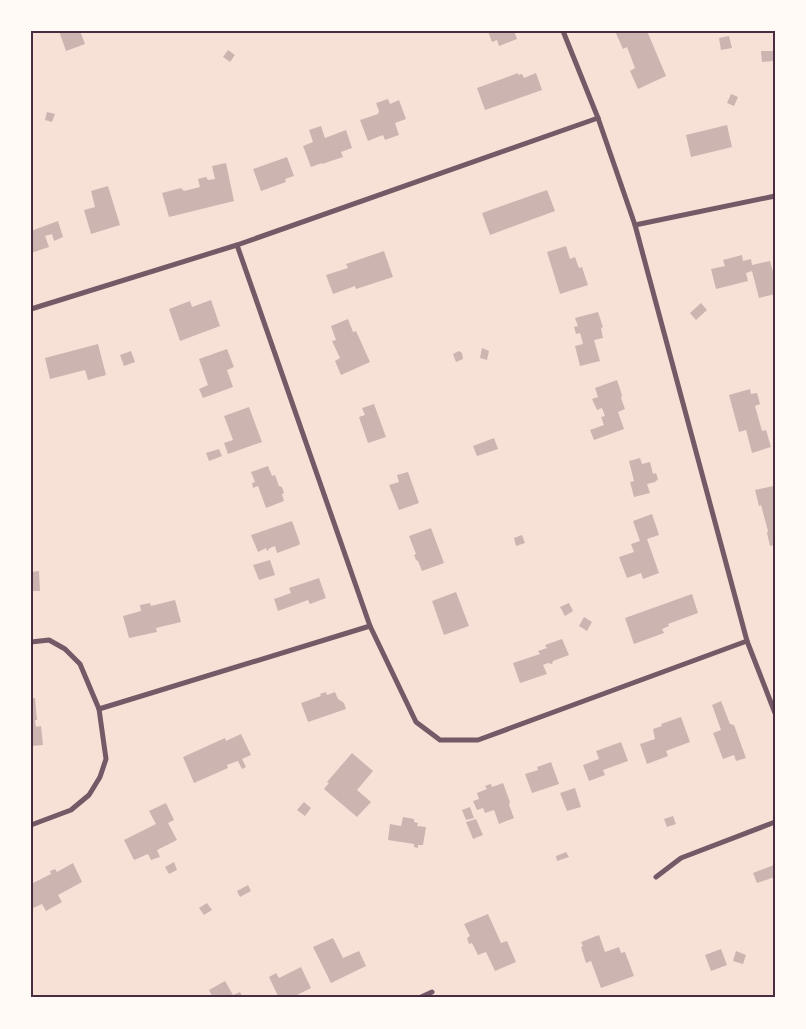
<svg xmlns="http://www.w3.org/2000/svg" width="806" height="1029" viewBox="0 0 806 1029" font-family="'PT Sans Narrow',sans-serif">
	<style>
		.building { fill: #ccb4b1 }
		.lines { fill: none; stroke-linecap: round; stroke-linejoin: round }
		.minor { stroke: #755966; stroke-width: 5 }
		.neatline { fill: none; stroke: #4a2c40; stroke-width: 2 }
	</style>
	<rect width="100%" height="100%" fill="#f7e1d7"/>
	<!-- building -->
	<g class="building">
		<path d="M 59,31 L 80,31 L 85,44 L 66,51 Z"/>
		<path d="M 488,31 L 514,31 L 517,39 L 499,46 L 497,40 L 492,42 Z"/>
		<path d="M 615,31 L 647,31 L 666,76 L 638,89 L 630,71 L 635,68 L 627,47 L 623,49 Z"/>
		<path d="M 729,36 L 732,48 L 721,50 L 719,38 Z"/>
		<path d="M 228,50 L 235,55 L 230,62 L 223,57 Z"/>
		<path d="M 761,51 L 773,51 L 773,61 L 762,62 Z"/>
		<path d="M 518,73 L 518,75 L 522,74 L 524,78 L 536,73 L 542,90 L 485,110 L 477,88 Z"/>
		<path d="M 731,94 L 738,97 L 734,106 L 727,103 Z"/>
		<path d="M 388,99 L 390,104 L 399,100 L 406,119 L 395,123 L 399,135 L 385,140 L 383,135 L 368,141 L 360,120 L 378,114 L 379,111 L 376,103 Z"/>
		<path d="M 47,112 L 55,114 L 52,122 L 45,120 Z"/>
		<path d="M 727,125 L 732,147 L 691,157 L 686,135 Z"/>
		<path d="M 321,126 L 325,138 L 346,130 L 352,148 L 341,152 L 343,157 L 322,164 L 322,163 L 311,167 L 303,146 L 313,142 L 309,130 Z"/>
		<path d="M 287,157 L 294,176 L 285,179 L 286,182 L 261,191 L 253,169 Z"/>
		<path d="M 226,163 L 234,201 L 169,217 L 162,193 L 181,188 L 184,191 L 200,187 L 198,179 L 206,177 L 208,180 L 215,179 L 212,166 Z"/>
		<path d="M 108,186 L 120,225 L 91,234 L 84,210 L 95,207 L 91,191 Z"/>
		<path d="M 547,190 L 555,211 L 490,235 L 482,213 Z"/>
		<path d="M 58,221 L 63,237 L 54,241 L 52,234 L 45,236 L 49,247 L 31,253 L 31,231 Z"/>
		<path d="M 566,246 L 570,259 L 575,257 L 579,268 L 582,267 L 588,285 L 560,294 L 547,252 Z"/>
		<path d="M 384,251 L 393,277 L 356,289 L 355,286 L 333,294 L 326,275 L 348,268 L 346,264 Z"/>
		<path d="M 742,255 L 743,261 L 751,259 L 752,265 L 770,261 L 775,279 L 775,294 L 759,298 L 752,271 L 746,273 L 748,281 L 716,289 L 711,269 L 725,266 L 723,260 Z"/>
		<path d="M 211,300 L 220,326 L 180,341 L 169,309 L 190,301 L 192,307 Z"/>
		<path d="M 701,303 L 707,310 L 696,320 L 690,313 Z"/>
		<path d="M 598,312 L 603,327 L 601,328 L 603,338 L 594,340 L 600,361 L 580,366 L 575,346 L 583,344 L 580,333 L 576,334 L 574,327 L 578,326 L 575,318 Z"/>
		<path d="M 348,319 L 353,332 L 356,331 L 370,362 L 341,375 L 335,361 L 340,358 L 332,341 L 336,340 L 331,326 Z"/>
		<path d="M 98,344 L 106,375 L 88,380 L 85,370 L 50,379 L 45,358 Z"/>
		<path d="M 482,348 L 489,351 L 487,360 L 480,358 Z"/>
		<path d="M 227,349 L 234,367 L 227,370 L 233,387 L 203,398 L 199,389 L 208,385 L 199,359 Z"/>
		<path d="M 131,351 L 135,362 L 124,366 L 120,355 Z"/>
		<path d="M 459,351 L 462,353 L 463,359 L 456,362 L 453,354 Z"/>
		<path d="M 617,380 L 622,395 L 621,398 L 625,409 L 618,412 L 624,429 L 594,440 L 590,430 L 604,425 L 601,417 L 605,416 L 602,408 L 597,410 L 592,399 L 598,397 L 595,388 Z"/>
		<path d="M 750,389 L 751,394 L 757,393 L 760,404 L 755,406 L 762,431 L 766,430 L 771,447 L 752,453 L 746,430 L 739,432 L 729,395 Z"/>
		<path d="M 374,404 L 386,437 L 368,443 L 359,417 L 365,415 L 362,408 Z"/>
		<path d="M 249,407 L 262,442 L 228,454 L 224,443 L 233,440 L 224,416 Z"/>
		<path d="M 494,438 L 498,449 L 477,456 L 473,446 Z"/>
		<path d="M 219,449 L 222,456 L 209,461 L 206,453 Z"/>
		<path d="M 640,458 L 642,464 L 650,462 L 653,474 L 656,473 L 658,479 L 655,482 L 647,484 L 650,493 L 634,497 L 630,482 L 634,481 L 629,461 Z"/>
		<path d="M 268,466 L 272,476 L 275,475 L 279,486 L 282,487 L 284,493 L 282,494 L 284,501 L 266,508 L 258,486 L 253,488 L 252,483 L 255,482 L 251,472 Z"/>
		<path d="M 408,472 L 419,503 L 399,510 L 389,485 L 399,482 L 397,475 Z"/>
		<path d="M 773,486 L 775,492 L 775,545 L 770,546 L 767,533 L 768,531 L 761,505 L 759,506 L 755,490 Z"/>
		<path d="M 652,514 L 659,535 L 647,539 L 659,573 L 643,579 L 641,573 L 627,578 L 619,557 L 634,552 L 631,544 L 640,541 L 633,521 Z"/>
		<path d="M 292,521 L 300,543 L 299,545 L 277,553 L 275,546 L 270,548 L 267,551 L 266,548 L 258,552 L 251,535 Z"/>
		<path d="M 431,528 L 444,563 L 422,571 L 418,561 L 416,560 L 414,555 L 416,554 L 409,536 Z"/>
		<path d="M 522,535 L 525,543 L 516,546 L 514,538 Z"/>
		<path d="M 270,560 L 275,575 L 259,580 L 253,565 Z"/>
		<path d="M 39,571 L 40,591 L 31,591 L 31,572 Z"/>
		<path d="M 319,578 L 326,598 L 310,604 L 308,600 L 278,611 L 274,599 L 291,593 L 289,588 Z"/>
		<path d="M 456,592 L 469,626 L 444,635 L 432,601 Z"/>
		<path d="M 692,594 L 698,613 L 668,624 L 669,626 L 662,629 L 664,633 L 634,644 L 625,618 Z"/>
		<path d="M 175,600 L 181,622 L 156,628 L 157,632 L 129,638 L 123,616 L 141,611 L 140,605 L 150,603 L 151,606 Z"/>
		<path d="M 569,603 L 573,611 L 565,616 L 560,607 Z"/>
		<path d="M 584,617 L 592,622 L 587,631 L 579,626 Z"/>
		<path d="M 562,639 L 569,655 L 553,661 L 552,664 L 548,663 L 543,665 L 547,674 L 520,683 L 513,663 L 540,654 L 538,651 L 547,648 L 545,645 Z"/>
		<path d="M 326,692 L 327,695 L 335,692 L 338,699 L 344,703 L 346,709 L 308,722 L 301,703 L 321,696 L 320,694 Z"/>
		<path d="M 31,698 L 35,698 L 37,720 L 35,720 L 36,727 L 41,726 L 43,745 L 31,746 Z"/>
		<path d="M 721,701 L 730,724 L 734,725 L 746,758 L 736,761 L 734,755 L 723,759 L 713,733 L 721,730 L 712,705 Z"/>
		<path d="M 681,717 L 690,742 L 666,751 L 668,756 L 647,764 L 640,744 L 655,739 L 653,729 L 662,726 L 661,724 Z"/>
		<path d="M 241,734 L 251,755 L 242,759 L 246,767 L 242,769 L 238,761 L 227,765 L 228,768 L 194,783 L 183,757 L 225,738 L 226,741 Z"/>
		<path d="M 621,742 L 628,761 L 603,770 L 605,775 L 589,781 L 583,765 L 599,759 L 596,751 Z"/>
		<path d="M 352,753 L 373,771 L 357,790 L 371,802 L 357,817 L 324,789 L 329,783 L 327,782 Z"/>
		<path d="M 551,762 L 559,784 L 532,793 L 525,774 L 538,770 L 537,767 Z"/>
		<path d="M 503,783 L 510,802 L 509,805 L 514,818 L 499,824 L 494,810 L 485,813 L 483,808 L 477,810 L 473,801 L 479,799 L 477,793 L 487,789 L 485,786 L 491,784 L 492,787 Z"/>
		<path d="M 575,788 L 581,807 L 567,811 L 560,793 Z"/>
		<path d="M 304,802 L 311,808 L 305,816 L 297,810 Z"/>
		<path d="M 166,803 L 174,820 L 168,823 L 177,840 L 157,850 L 160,857 L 151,860 L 148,854 L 134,860 L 124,840 L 156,824 L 149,811 Z"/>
		<path d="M 470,807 L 474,818 L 466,820 L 462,810 Z"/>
		<path d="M 673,816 L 676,824 L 667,827 L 664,819 Z"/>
		<path d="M 403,817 L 414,819 L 414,822 L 418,823 L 417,826 L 426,827 L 423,845 L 418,845 L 418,848 L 414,847 L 414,844 L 388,840 L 390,824 L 401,826 Z"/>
		<path d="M 476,819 L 483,835 L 473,839 L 466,822 Z"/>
		<path d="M 566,852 L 569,857 L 557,861 L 556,856 Z"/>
		<path d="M 174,862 L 177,870 L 169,874 L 165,867 Z"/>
		<path d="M 73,863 L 82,882 L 58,895 L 62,902 L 46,911 L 42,904 L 31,909 L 31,884 L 51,874 L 50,871 L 55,869 L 57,872 Z"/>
		<path d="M 774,865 L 775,877 L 757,883 L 753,873 Z"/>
		<path d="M 248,885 L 251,891 L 240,897 L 237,891 Z"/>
		<path d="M 207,903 L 212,910 L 204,915 L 199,908 Z"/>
		<path d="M 488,914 L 501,943 L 507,941 L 516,962 L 495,971 L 486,952 L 478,955 L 472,943 L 469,944 L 467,938 L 470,936 L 464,924 Z"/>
		<path d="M 599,935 L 605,952 L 619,947 L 621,953 L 625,952 L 634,976 L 601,988 L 591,961 L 586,963 L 581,947 L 583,946 L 581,942 Z"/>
		<path d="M 333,938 L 343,958 L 359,951 L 366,966 L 331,983 L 313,947 Z"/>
		<path d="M 721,949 L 727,965 L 711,971 L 705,955 Z"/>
		<path d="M 736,951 L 746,955 L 743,964 L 733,961 Z"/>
		<path d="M 301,967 L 311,988 L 291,998 L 279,998 L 269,977 L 276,973 L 279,978 Z"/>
		<path d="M 225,981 L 233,995 L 240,992 L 243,998 L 213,998 L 209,990 Z"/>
	</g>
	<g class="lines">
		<!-- minor -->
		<g class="minor">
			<path d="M 563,31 L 598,118 L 635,225 L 747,641 L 775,713"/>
			<path d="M 635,225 L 775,196"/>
			<path d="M 237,245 L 370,626 L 416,722 L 440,740 L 478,740 L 747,641"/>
			<path d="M 31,309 L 237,245 L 598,118"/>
			<path d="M 31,642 L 49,640 L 65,649 L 80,664 L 99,709 L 370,626"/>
			<path d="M 31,825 L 71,810 L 89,795 L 100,777 L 106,759 L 99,709"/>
			<path d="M 656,877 L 681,858 L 775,822"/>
			<path d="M 419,998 L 432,992"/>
		</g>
	</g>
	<!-- border -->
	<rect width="806" height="1029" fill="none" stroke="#fffaf5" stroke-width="65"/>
	<rect x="32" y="32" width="742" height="964" class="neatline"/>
</svg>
